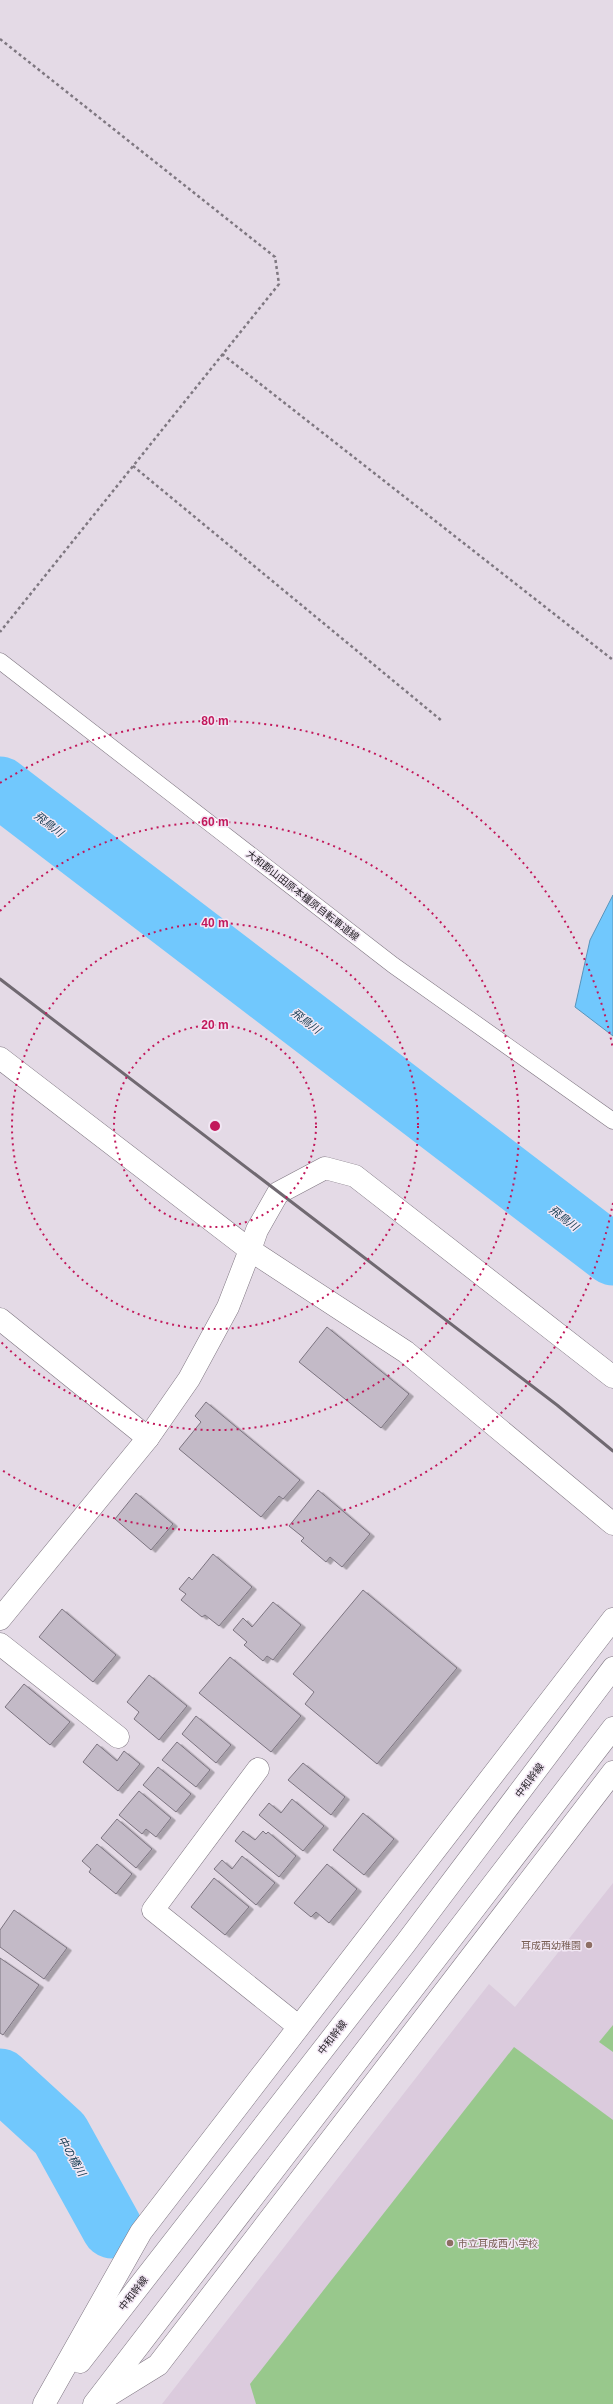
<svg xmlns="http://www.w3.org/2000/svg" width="613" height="2404" viewBox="0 0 613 2404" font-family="Helvetica,'Noto Sans JP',sans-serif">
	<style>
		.built { fill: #dbcbdd }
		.green { fill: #98c88c }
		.water { fill: #71c8fd; stroke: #5894bb }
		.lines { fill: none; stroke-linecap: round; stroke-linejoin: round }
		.river { stroke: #71c8fd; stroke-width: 61 }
		.building { fill: #c3bac7; stroke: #7c7480; filter: url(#shadow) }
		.lane-casing { stroke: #7f7681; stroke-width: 17 }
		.street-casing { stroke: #7f7681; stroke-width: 23 }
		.secondary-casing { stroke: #7f7681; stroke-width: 23 }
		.path { stroke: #7f7881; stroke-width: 2.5; stroke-dasharray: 3 3; stroke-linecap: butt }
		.lane { stroke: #fff; stroke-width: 16 }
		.street { stroke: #fff; stroke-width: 22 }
		.secondary { stroke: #fff; stroke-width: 22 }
		.rail { stroke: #706971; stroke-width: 3 }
		.ring { fill: none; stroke: #c2185b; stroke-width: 2; stroke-dasharray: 2 4 }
		.education-dot { fill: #8d6e63; stroke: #f2e7f4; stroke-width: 1.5 }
		.labels { text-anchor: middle; stroke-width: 3; stroke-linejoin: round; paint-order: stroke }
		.street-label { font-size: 10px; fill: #1f1b20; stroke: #f2e7f4 }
		.education-label { font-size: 10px; fill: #785e54; stroke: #f2e7f4; text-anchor: end }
		.water-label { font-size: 11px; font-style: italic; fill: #1b4056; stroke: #f2e7f4 }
		.centre { fill: #c2185b; stroke: #f2e7f4; stroke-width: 2 }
		.ring-label { font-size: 12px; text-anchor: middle; font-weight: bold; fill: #c2185b; stroke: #f2e7f4; stroke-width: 3; stroke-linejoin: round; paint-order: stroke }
	</style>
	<defs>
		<filter id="shadow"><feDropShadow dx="4.5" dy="2.5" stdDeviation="0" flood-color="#0004"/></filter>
	</defs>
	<rect width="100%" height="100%" fill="#e4dae6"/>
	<!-- built -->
	<path class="built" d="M 613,1883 L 613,2404 L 162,2404 L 489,1984 L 515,2007 Z"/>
	<!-- green -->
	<g class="green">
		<path d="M 613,2025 L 613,2052 L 599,2042 Z"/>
		<path d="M 514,2047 L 613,2120 L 613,2404 L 256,2404 L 250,2384 Z"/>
	</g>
	<!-- water -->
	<path class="water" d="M 613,895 L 613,1036 L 575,1007 L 590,940 Z"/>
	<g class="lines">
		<!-- river -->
		<g class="river">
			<path d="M 0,787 L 613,1255"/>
			<path d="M 0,2079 L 60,2134 L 112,2228"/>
		</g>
	</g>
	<!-- building -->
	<g class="building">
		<path d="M 327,1327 L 409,1394 L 381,1428 L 299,1362 Z"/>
		<path d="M 206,1402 L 300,1480 L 283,1499 L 279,1496 L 261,1517 L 179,1449 L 201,1422 L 195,1416 Z"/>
		<path d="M 318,1490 L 370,1534 L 342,1567 L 330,1557 L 326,1562 L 301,1541 L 304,1538 L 289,1526 Z"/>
		<path d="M 136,1493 L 173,1524 L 151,1550 L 115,1519 Z"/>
		<path d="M 213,1554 L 252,1587 L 219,1626 L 205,1615 L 202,1617 L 181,1600 L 186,1594 L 179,1589 L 189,1577 L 192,1580 Z"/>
		<path d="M 363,1590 L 457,1668 L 377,1764 L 305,1704 L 314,1692 L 293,1674 Z"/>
		<path d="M 273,1602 L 301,1625 L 273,1660 L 267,1656 L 263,1661 L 244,1645 L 247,1642 L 233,1630 L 243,1618 L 252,1627 Z"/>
		<path d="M 62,1609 L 116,1655 L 93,1682 L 39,1637 Z"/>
		<path d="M 230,1657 L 301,1716 L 271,1752 L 199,1693 Z"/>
		<path d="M 149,1675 L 187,1706 L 159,1740 L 134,1719 L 139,1712 L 127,1702 Z"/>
		<path d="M 24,1684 L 70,1722 L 50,1745 L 5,1707 Z"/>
		<path d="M 196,1716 L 231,1745 L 216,1763 L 182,1734 Z"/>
		<path d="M 177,1742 L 210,1770 L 196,1787 L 162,1760 Z"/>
		<path d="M 97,1744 L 117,1761 L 124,1751 L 140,1764 L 118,1791 L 83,1762 Z"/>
		<path d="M 303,1763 L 345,1797 L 331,1815 L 288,1780 Z"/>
		<path d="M 158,1767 L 191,1794 L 176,1812 L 143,1785 Z"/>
		<path d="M 139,1791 L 171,1818 L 156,1837 L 146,1829 L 142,1834 L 119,1815 Z"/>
		<path d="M 292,1799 L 324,1826 L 303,1851 L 259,1815 L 269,1803 L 281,1813 Z"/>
		<path d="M 363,1813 L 394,1839 L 364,1875 L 333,1850 Z"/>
		<path d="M 117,1819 L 152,1849 L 136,1868 L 101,1838 Z"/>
		<path d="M 243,1831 L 255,1840 L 263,1831 L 266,1834 L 268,1832 L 296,1856 L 279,1877 L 235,1841 Z"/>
		<path d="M 97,1844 L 132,1874 L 116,1894 L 89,1872 L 91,1869 L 82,1861 Z"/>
		<path d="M 242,1856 L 275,1883 L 256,1905 L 214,1869 L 222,1860 L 232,1869 Z"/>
		<path d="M 327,1864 L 357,1889 L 329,1923 L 316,1912 L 311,1917 L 294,1903 Z"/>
		<path d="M 214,1878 L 249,1907 L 225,1935 L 191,1907 Z"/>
		<path d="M 14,1910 L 67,1948 L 44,1979 L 0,1947 L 0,1930 Z"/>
		<path d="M 0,1958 L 39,1985 L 3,2035 L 0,2033 Z"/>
	</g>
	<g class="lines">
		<defs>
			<path id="lane" d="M 0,661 L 393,965 L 613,1121"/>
			<g id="street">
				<path d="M 0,1058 L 250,1250 L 257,1230 L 278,1193 L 325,1168 L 355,1176 L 613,1377"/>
				<path d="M 0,1319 L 148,1438"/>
				<path d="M 0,1619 L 148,1438 L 189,1379 L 228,1307 L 250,1250 L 406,1352 L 613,1524"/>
				<path d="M 0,1644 L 118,1737"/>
				<path d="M 258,1769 L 153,1910 L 298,2026"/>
			</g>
			<g id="secondary">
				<path d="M 80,2362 L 405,1944 L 613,1668"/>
				<path d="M 106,2397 L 158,2365 L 613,1772"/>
				<path d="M 44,2404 L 141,2232 L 613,1619"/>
				<path d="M 94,2404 L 613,1728"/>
			</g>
		</defs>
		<!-- lane casing -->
		<use href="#lane" class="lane-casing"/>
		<!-- street casing -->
		<use href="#street" class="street-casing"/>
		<!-- secondary casing -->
		<use href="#secondary" class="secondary-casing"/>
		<!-- path -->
		<g class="path">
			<path d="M 0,39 L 275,257 L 279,284 L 0,632"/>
			<path d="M 222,354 L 613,660"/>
			<path d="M 133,466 L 442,721"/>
		</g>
		<!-- lane -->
		<use href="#lane" class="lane"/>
		<!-- street -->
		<use href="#street" class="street"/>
		<!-- secondary -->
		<use href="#secondary" class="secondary"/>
		<!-- rail -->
		<path class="rail" d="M 0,979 L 557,1405 L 613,1451"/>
	</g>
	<!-- distance rings -->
	<g class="ring">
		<circle cx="215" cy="1126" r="101"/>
		<circle cx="215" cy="1126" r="203"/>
		<path d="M0 911A304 304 0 1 1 0 1341"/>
		<path d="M613 1203A405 405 0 0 1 0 1469M0 783A405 405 0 0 1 613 1049"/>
	</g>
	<!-- markers -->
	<g class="education-dot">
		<circle cx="589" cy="1945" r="4"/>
		<circle cx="450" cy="2243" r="4"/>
	</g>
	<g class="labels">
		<!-- street labels -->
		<g class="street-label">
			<text transform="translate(303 895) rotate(38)" y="4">大和郡山田原本橿原自転車道線</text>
			<text transform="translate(529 1780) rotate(-53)" y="4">中和幹線</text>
			<text transform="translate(332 2037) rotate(-52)" y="4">中和幹線</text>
			<text transform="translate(133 2293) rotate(-52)" y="4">中和幹線</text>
		</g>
		<!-- education labels -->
		<g class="education-label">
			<text x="581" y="1949">耳成西幼稚園</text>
			<text x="458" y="2247" text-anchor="start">市立耳成西小学校</text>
		</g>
		<!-- water labels -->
		<g class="water-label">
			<text transform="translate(49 824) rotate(37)" y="4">飛鳥川</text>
			<text transform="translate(306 1021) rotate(37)" y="4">飛鳥川</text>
			<text transform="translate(564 1218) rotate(37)" y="4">飛鳥川</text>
			<text transform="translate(72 2156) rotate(60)" y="4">中の橋川</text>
		</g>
	</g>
	<circle cx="215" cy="1126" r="6" class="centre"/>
	<g class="ring-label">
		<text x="215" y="725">80 m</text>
		<text x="215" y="826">60 m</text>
		<text x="215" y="927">40 m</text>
		<text x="215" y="1029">20 m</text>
	</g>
</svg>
